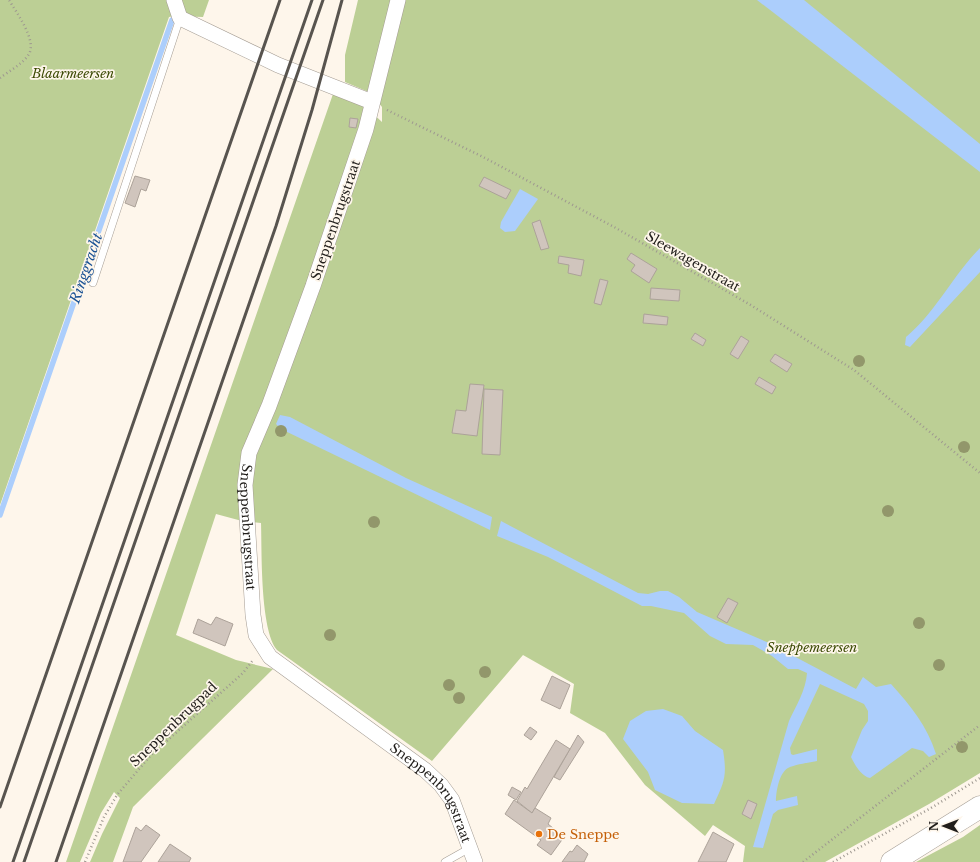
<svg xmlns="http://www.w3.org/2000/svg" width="980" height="862" viewBox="0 0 980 862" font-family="'Libre Baskerville',serif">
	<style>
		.green { fill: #bccf95 }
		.water { fill: #accefc }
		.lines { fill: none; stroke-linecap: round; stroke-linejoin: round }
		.stream { stroke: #accefc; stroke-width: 5.5 }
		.building { fill: #d0c5bd; stroke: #aca299 }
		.service-casing { stroke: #a59d94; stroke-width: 8 }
		.minor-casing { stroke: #a59d94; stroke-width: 16 }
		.trunk-casing { stroke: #a59d94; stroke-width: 23 }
		.path { stroke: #9e9890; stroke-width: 2.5; stroke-dasharray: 1 3; stroke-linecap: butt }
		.service { stroke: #fff; stroke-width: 7 }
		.minor { stroke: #fff; stroke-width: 15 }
		.trunk { stroke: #fff; stroke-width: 22 }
		.rail { stroke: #58544f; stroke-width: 3 }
		.tree { fill: #92976b }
		.food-dot { fill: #e8710a; stroke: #fef6eb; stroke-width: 1.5 }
		.labels { text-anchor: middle; stroke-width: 3.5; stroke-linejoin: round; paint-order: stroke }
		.park-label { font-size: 13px; font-style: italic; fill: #3a4902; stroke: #fef6eb }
		.street-label { font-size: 13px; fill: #211e1b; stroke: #fef6eb }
		.food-label { font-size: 13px; fill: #c56008; stroke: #fef6eb; text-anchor: start }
		.water-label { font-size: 14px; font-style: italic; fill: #1c5395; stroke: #fef6eb }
	</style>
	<rect width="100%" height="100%" fill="#fef6eb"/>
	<!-- green -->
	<g class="green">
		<path d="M 0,0 L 209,0 L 203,17 L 174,16 L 169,17 L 0,505 Z"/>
		<path d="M 358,0 L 980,0 L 980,773 L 929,804 L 825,862 L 743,862 L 745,846 L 713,825 L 705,836 L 645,785 L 605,733 L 570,713 L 574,684 L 523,655 L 432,761 L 277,650 C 260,629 262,552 261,523 L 242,521 L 216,514 L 176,635 L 236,660 L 273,669 L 133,807 L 113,862 L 90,862 L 102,834 L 120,798 L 114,792 L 101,813 L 80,862 L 66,862 L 333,94 L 366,107 L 382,122 L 382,107 L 371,93 L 345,82 L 345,55 Z"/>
		<path d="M 980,825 L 980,862 L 916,862 L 963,837 Z"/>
	</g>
	<!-- water -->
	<g class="water">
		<path d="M 757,0 L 804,0 L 980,144 L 980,172 Z"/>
		<path d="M 520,189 L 538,199 L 515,231 L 505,232 L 500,228 L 501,222 Z"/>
		<path d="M 980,248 L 980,272 L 910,347 L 905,345 L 906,337 C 936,312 953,275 980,248 Z"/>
		<path d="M 280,415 L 290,417 L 406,478 L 492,517 L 490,530 L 281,429 L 276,424 Z"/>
		<path d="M 501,521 L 638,593 L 648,594 L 660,591 L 668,591 L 679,597 L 697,612 L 769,643 L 856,689 L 863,677 L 876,687 L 891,684 C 911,706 927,726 936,754 L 929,757 L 923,751 L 912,748 L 870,778 C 861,776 855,765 851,757 L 862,730 L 868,721 L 868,711 L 864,704 L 820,684 L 790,748 L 791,754 L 793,755 L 817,749 L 817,761 C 808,763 796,764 788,768 C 779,773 776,792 776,801 L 797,796 L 798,805 L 778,810 L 773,814 L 763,848 L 753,847 L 789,721 C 796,706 806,690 807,673 L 798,669 L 788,669 L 772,656 L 753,645 L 726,644 L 710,636 L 684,613 L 651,606 L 642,606 L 548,557 L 497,536 Z"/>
		<path d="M 663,709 L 682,716 L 695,731 L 723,750 C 727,775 725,781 714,804 L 682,803 L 655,790 L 648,772 L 623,739 L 630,721 L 646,711 Z"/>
	</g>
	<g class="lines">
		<!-- stream -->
		<path class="stream" d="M 0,515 L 172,20"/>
	</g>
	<!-- building -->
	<g class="building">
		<path d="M 350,118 L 358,119 L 356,128 L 349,127 Z"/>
		<path d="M 135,176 L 150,180 L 146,191 L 141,189 L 135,207 L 125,203 Z"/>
		<path d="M 484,177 L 511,190 L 506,199 L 479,186 Z"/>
		<path d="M 540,220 L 549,248 L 541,250 L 532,223 Z"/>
		<path d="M 631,253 L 657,269 L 649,283 L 631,271 L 635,265 L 627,259 Z"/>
		<path d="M 559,256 L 584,260 L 581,276 L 568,273 L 569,265 L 558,263 Z"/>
		<path d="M 600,279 L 608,281 L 601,305 L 594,303 Z"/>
		<path d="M 651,288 L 680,290 L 679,301 L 650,299 Z"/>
		<path d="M 644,314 L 668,317 L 667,325 L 643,323 Z"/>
		<path d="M 695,333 L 706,340 L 703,346 L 691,339 Z"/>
		<path d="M 741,336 L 749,341 L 738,359 L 730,354 Z"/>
		<path d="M 775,354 L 792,364 L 787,372 L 770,361 Z"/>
		<path d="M 759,377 L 776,387 L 772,394 L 755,384 Z"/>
		<path d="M 470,384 L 484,385 L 477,436 L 452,433 L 456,410 L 466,411 Z"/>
		<path d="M 484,389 L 503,390 L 500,455 L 482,454 Z"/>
		<path d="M 728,598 L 738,603 L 727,623 L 717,617 Z"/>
		<path d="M 216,617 L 233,624 L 225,646 L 193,633 L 198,619 L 211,625 Z"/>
		<path d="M 552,676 L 570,685 L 560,709 L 541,700 Z"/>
		<path d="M 530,727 L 537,732 L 531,740 L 524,735 Z"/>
		<path d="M 578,735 L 584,742 L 560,780 L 554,777 Z"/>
		<path d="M 556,740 L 570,749 L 532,813 L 517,801 L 525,787 L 527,789 Z"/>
		<path d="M 512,787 L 521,792 L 516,800 L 508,795 Z"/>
		<path d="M 514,800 L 532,813 L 535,808 L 551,818 L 548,824 L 564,837 L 551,855 L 537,845 L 541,840 L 505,814 Z"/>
		<path d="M 748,800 L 757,804 L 751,819 L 742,814 Z"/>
		<path d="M 146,825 L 160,835 L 141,862 L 123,862 L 136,827 L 141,831 Z"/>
		<path d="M 713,832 L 734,844 L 726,862 L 698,862 Z"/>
		<path d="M 170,844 L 191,858 L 189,862 L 158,862 Z"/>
		<path d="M 577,845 L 588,854 L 584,862 L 562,862 L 570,851 L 572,852 Z"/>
	</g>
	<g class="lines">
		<defs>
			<g id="service">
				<path d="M 93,283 L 180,18"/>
				<path d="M 445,862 L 470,848"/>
			</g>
			<g id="minor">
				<path d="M 174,0 L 180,18 L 278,65 L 372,102"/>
				<path id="s1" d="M 398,0 L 366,129 L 313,286 L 269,406 L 249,453 L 245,485 L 253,615 L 256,635 L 270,657 L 425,770 L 441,785 L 452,800 L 475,862"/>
			</g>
			<path id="trunk" d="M 892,862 L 980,807"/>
		</defs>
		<!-- service casing -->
		<use href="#service" class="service-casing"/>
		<!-- minor casing -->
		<use href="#minor" class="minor-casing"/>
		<!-- trunk casing -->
		<use href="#trunk" class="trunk-casing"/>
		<!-- path -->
		<g class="path">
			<path d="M 0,78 C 9,71 23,64 29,54 C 37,40 16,12 9,0"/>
			<path d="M 387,110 L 485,158 L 614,227 L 749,304 L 854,370 L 980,473"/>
			<path d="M 85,862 L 104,817 L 117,795 L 151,755 L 243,673 L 253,660"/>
			<path d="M 803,862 L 980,725"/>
			<path d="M 833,862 L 931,808 L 980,778"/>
		</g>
		<!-- service -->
		<use href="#service" class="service"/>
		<!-- minor -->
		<use href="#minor" class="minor"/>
		<!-- trunk -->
		<use href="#trunk" class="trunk"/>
		<!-- rail -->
		<g class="rail">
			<path d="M 0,807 L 280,0"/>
			<path d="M 13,862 L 312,0"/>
			<path d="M 24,862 L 323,0"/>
			<path d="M 56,862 L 276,226 L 312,110 L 342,0"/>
		</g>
	</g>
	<!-- trees -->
	<g class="tree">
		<circle cx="859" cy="361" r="6"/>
		<circle cx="281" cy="431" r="6"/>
		<circle cx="964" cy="447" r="6"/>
		<circle cx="888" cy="511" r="6"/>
		<circle cx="374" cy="522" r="6"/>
		<circle cx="919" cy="623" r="6"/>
		<circle cx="330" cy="635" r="6"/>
		<circle cx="939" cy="665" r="6"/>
		<circle cx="485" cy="672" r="6"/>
		<circle cx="449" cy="685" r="6"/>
		<circle cx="459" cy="698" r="6"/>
		<circle cx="962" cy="747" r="6"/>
	</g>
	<!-- markers -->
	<circle class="food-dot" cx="539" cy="834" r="4"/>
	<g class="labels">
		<!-- park labels -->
		<g class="park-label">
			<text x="73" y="78">Blaarmeersen</text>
			<text x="812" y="652">Sneppemeersen</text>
		</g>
		<!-- street labels -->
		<g class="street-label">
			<text transform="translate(335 220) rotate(-71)" y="5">Sneppenbrugstraat</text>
			<text transform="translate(693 261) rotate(30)" y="5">Sleewagenstraat</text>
			<text dy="5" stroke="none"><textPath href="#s1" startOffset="552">Sneppenbrugstraat</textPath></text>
			<text transform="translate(173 724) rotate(-44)" y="5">Sneppenbrugpad</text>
			<text dy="5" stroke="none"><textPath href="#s1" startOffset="900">Sneppenbrugstraat</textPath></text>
		</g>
		<!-- food labels -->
		<g class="food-label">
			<text x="547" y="839">De Sneppe</text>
		</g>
		<!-- water labels -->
		<g class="water-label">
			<text transform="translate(86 268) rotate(-71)" y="5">Ringgracht</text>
		</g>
	</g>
	<!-- north arrow -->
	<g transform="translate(944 826) rotate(270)" stroke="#fef6eb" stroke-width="3" paint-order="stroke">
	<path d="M0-3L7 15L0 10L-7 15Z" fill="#211e1b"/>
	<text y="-6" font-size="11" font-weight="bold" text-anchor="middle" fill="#211e1b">N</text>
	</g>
</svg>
